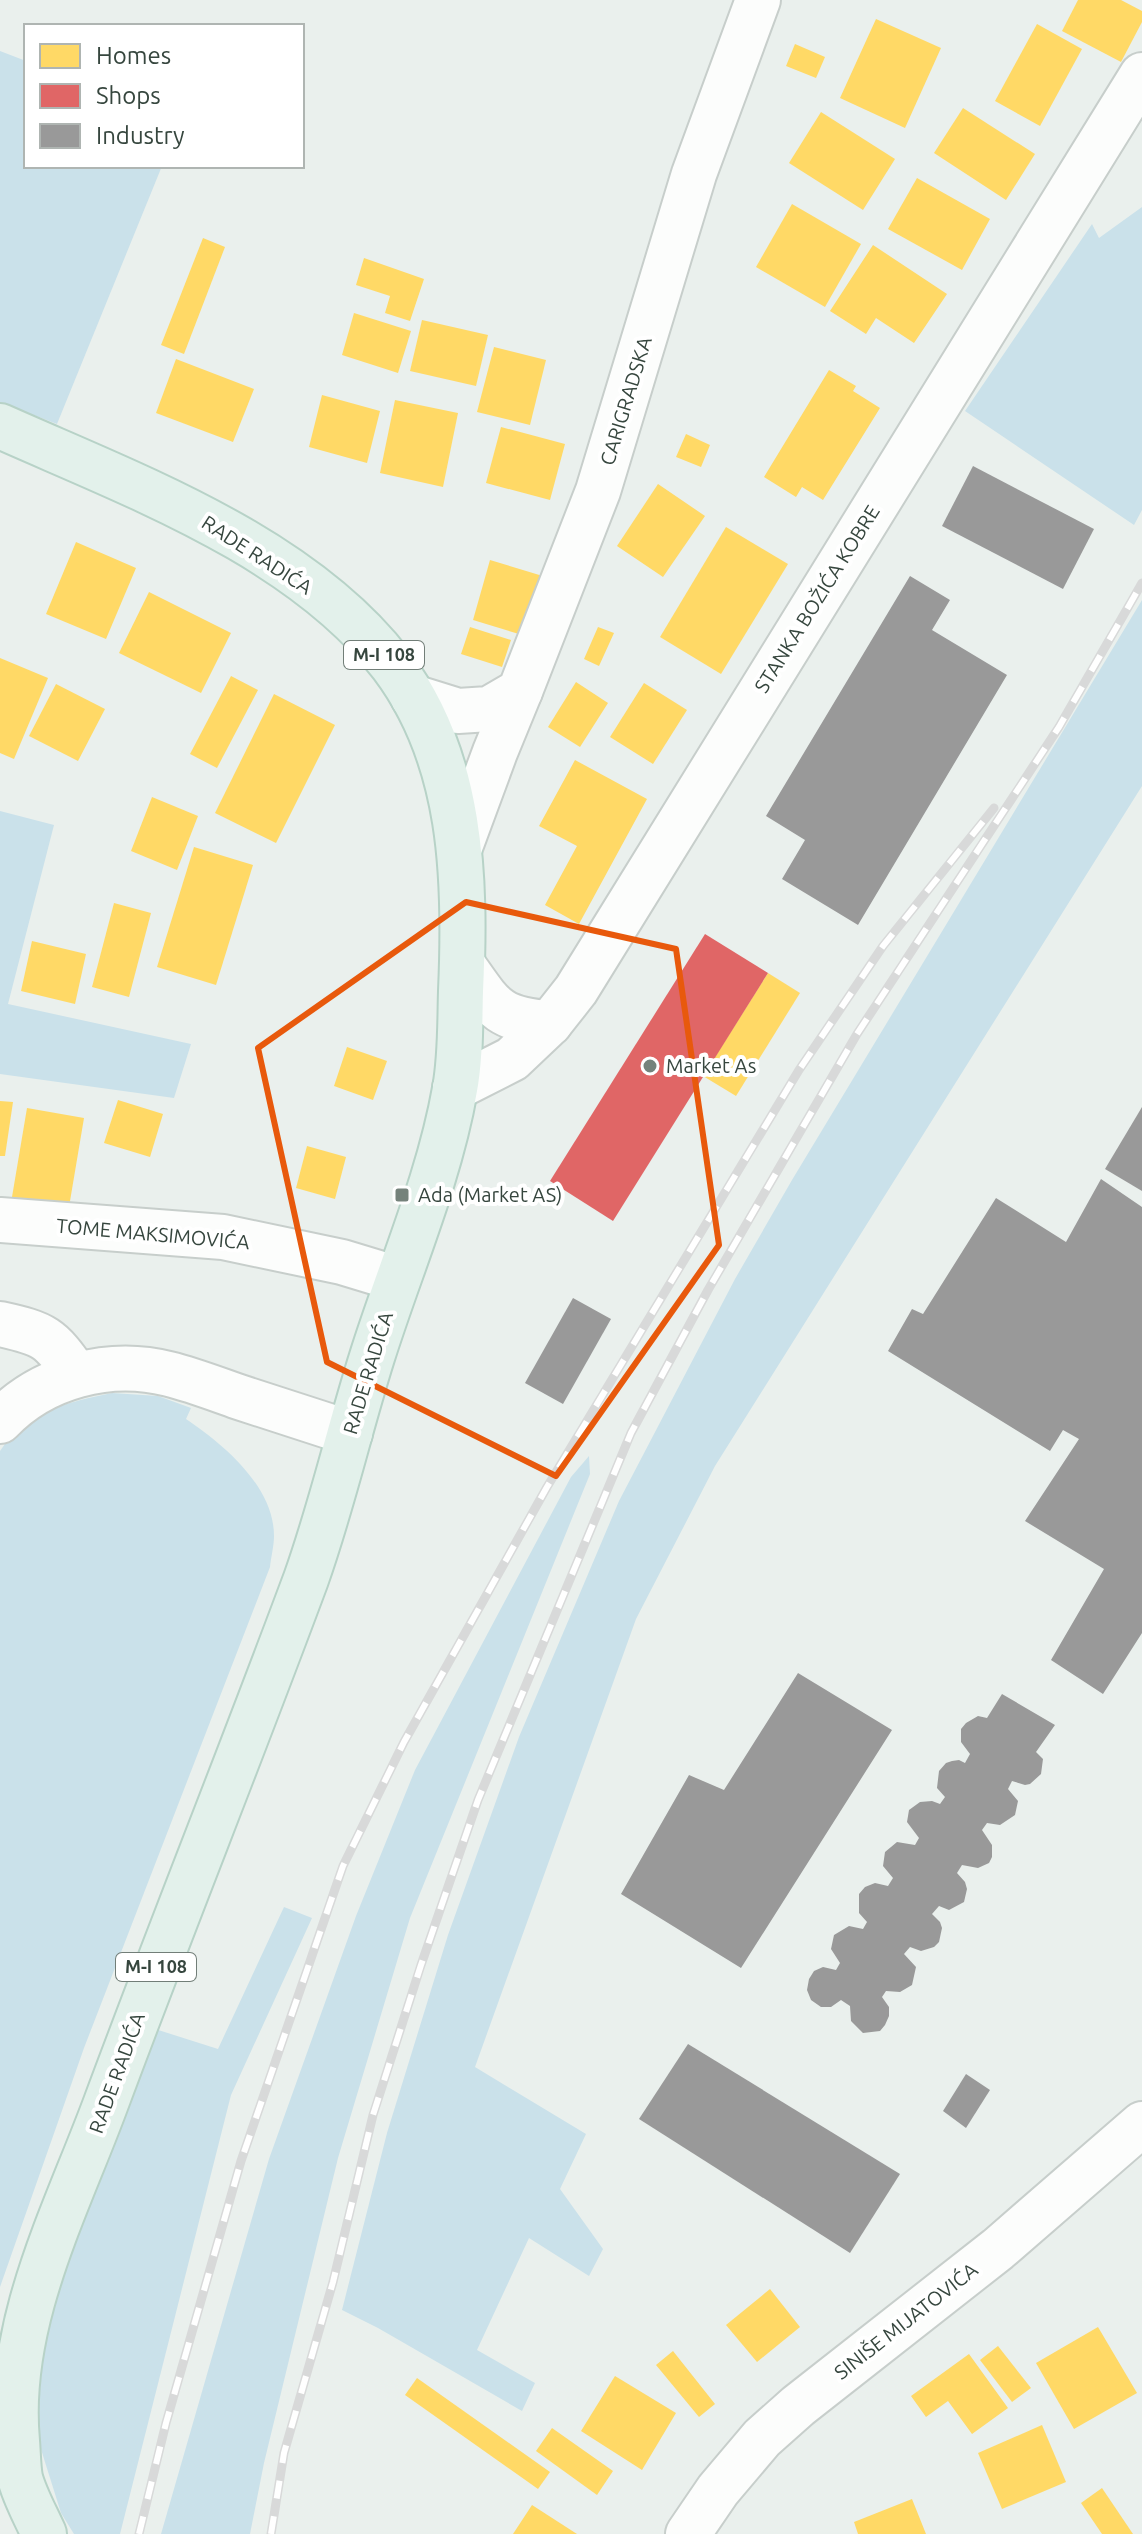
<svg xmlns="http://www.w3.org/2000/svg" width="1142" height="2534" viewBox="0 0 1142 2534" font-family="Ubuntu,sans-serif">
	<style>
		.green { fill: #cae1ea }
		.homes { fill: #ffd966 }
		.shops { fill: #e06666 }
		.industry { fill: #999 }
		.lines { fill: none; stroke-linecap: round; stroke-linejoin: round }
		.minor-casing { stroke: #c7cecb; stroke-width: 48 }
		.major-casing { stroke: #b7d2c7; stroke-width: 48 }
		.minor { stroke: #fcfdfc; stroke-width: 44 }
		.major { stroke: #e3f1eb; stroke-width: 44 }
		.rail-casing { stroke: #d8d9d9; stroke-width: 9 }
		.rail { stroke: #fff; stroke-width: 6; stroke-dasharray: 18; stroke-linecap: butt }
		.marked { fill: none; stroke: #e8590c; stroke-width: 6; stroke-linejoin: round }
		.poi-dot { fill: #75827b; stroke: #fff; stroke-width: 3 }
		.labels { text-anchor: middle; stroke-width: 8; stroke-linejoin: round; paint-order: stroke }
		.shield { fill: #fff; stroke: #727e78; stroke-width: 2 }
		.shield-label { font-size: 18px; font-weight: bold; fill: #36463e }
		.street-label { font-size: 20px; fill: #36463e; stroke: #fff }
		.poi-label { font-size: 20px; fill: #36463e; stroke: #fff; text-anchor: start }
	</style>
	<rect width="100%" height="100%" fill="#eaf0ed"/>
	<!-- green -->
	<g class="green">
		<path d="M 0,51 L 26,61 L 26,166 L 162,166 L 57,424 L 0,402 Z"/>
		<path d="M 1142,207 L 1142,510 L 1134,525 L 965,411 L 1092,224 L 1099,238 Z"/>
		<path d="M 1142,600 L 1142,786 L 715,1466 L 636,1619 L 475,2067 L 586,2134 L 560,2189 L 603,2249 L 589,2276 L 529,2238 L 477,2350 L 535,2383 L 522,2411 L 378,2328 L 342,2310 L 387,2133 L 448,1935 L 519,1737 L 619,1501 L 735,1279 L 792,1180 Z"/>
		<path d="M 0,811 L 54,825 L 8,1004 L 191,1044 L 174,1098 L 0,1074 Z"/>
		<path d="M 112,1393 L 158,1396 L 191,1408 L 186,1419 C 223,1444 274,1486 274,1536 C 274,1546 271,1557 270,1567 L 84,2048 L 0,2287 L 0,1451 C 27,1411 68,1402 112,1393 Z"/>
		<path d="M 589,1456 L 590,1474 L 410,1918 L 338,2158 L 264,2463 L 250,2534 L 161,2534 L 269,2159 L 356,1916 L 415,1770 L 571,1477 Z"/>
		<path d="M 284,1907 L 312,1918 L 231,2095 L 120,2534 L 74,2534 L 61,2513 L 39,2443 L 36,2385 L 49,2304 L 152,2028 L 218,2049 Z"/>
	</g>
	<!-- homes -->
	<g class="homes">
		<path d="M 1078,0 L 1121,0 L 1142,11 L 1142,22 L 1121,62 L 1062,31 Z"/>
		<path d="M 876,19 L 941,48 L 905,128 L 840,98 Z"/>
		<path d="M 1037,24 L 1082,49 L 1040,126 L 995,101 Z"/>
		<path d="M 795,44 L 825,57 L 816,78 L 786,66 Z"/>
		<path d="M 963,108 L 1035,154 L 1006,200 L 934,153 Z"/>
		<path d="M 821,112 L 895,159 L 863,210 L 789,163 Z"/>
		<path d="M 917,178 L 990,219 L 962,270 L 888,229 Z"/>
		<path d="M 792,204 L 861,244 L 825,307 L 756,267 Z"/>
		<path d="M 203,238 L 225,247 L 184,354 L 161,345 Z"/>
		<path d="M 873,245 L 947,294 L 914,343 L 876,318 L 866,334 L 830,311 Z"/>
		<path d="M 364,258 L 424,279 L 410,321 L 385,313 L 390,296 L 356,285 Z"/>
		<path d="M 354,313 L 411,331 L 398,373 L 342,355 Z"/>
		<path d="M 422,320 L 488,335 L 476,386 L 410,371 Z"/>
		<path d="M 494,347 L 546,360 L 530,425 L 477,412 Z"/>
		<path d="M 176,359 L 254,389 L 233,442 L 156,413 Z"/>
		<path d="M 829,370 L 856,386 L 853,391 L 880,408 L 823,500 L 802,487 L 796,497 L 764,477 Z"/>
		<path d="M 322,395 L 380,411 L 367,463 L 309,447 Z"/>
		<path d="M 395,400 L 458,413 L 443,487 L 380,473 Z"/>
		<path d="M 501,427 L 565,444 L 550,500 L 486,483 Z"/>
		<path d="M 686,434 L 710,445 L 701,467 L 676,457 Z"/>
		<path d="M 658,484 L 705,516 L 663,577 L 617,546 Z"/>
		<path d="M 726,527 L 788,564 L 721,674 L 660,637 Z"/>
		<path d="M 76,542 L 136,568 L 106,639 L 46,614 Z"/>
		<path d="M 490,560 L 546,577 L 529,637 L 473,620 Z"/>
		<path d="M 149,592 L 231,633 L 201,693 L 119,653 Z"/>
		<path d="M 470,627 L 511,640 L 502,667 L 461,654 Z"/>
		<path d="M 598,627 L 614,633 L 599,666 L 584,659 Z"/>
		<path d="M 0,658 L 48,678 L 14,759 L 0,753 Z"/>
		<path d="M 231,676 L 258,690 L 217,768 L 190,754 Z"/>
		<path d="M 576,682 L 608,703 L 580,747 L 548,727 Z"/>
		<path d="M 644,683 L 687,710 L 653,764 L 610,737 Z"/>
		<path d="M 56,684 L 105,709 L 78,761 L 29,736 Z"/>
		<path d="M 274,694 L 335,725 L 276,843 L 215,813 Z"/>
		<path d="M 575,760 L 647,799 L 579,924 L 545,905 L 577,846 L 539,826 Z"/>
		<path d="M 152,797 L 198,816 L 177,870 L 131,851 Z"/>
		<path d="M 194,847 L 253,865 L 216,985 L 157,967 Z"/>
		<path d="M 114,903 L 151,913 L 129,997 L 92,987 Z"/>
		<path d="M 32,941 L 86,954 L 75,1004 L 21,991 Z"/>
		<path d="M 768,973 L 800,993 L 736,1096 L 703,1076 Z"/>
		<path d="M 347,1047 L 387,1061 L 373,1100 L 334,1086 Z"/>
		<path d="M 118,1100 L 163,1114 L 150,1157 L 104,1143 Z"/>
		<path d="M 0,1101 L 13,1102 L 5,1156 L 0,1156 Z"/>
		<path d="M 27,1108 L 84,1118 L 69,1207 L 12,1197 Z"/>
		<path d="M 307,1146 L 346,1157 L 335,1199 L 296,1188 Z"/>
		<path d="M 770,2289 L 800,2327 L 757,2362 L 726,2325 Z"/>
		<path d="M 1098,2327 L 1137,2393 L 1074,2429 L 1036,2363 Z"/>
		<path d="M 998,2346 L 1031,2388 L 1012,2402 L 980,2360 Z"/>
		<path d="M 673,2351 L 715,2404 L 699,2417 L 656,2365 Z"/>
		<path d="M 969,2354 L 1008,2408 L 972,2434 L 948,2401 L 926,2417 L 911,2396 Z"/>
		<path d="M 615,2376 L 676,2413 L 642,2470 L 581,2431 Z"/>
		<path d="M 417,2378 L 550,2472 L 538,2489 L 405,2395 Z"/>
		<path d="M 1042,2425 L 1066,2482 L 1002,2509 L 978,2453 Z"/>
		<path d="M 552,2428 L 613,2471 L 597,2495 L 536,2451 Z"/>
		<path d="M 1102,2488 L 1133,2534 L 1102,2534 L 1081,2503 Z"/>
		<path d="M 912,2499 L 926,2534 L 858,2534 L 854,2522 Z"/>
		<path d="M 532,2505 L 577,2534 L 513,2534 Z"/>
	</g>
	<!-- shops -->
	<path class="shops" d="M 705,934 L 768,973 L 613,1221 L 550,1181 Z"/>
	<!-- industry -->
	<g class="industry">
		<path d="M 973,466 L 1094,529 L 1063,589 L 942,526 Z"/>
		<path d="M 910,576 L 950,600 L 932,630 L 1007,675 L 858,925 L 782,879 L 805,840 L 766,816 Z"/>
		<path d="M 1142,1107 L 1142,1191 L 1105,1169 Z"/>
		<path d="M 1101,1179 L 1142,1207 L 1142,1633 L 1103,1694 L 1051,1660 L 1104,1569 L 1025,1521 L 1079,1439 L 1063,1430 L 1050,1451 L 888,1351 L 912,1309 L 923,1314 L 996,1198 L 1066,1242 Z"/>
		<path d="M 573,1298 L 611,1319 L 563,1404 L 525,1383 Z"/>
		<path d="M 798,1673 L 892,1730 L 741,1968 L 621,1894 L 689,1775 L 724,1790 Z"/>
		<path d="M 1002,1694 L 1055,1725 L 1036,1752 L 1043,1759 L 1041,1774 L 1030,1784 L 1025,1785 L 1012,1781 L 1008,1789 L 1018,1801 L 1015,1815 L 1000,1825 L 987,1823 L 982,1830 L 992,1845 L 992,1857 L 989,1863 L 978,1868 L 962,1865 L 957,1873 L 965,1882 L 967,1889 L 964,1902 L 949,1910 L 939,1906 L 932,1914 L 940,1922 L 942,1928 L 939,1942 L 934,1947 L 921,1951 L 910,1947 L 904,1954 L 916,1967 L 912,1985 L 900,1992 L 886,1991 L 882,1997 L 889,2007 L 889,2016 L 885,2025 L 880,2031 L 863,2033 L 851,2021 L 850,2006 L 841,2000 L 831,2007 L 821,2007 L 811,2000 L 807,1990 L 809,1979 L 814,1971 L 823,1967 L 836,1970 L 840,1963 L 831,1949 L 834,1935 L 849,1926 L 863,1929 L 867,1922 L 859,1913 L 859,1894 L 865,1887 L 875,1883 L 888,1886 L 893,1878 L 883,1866 L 885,1852 L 897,1842 L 915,1845 L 919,1838 L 907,1822 L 909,1810 L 920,1802 L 932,1801 L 940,1804 L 945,1797 L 937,1788 L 939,1771 L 946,1763 L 952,1761 L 959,1760 L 965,1763 L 970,1754 L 961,1742 L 961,1729 L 966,1723 L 978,1716 L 987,1718 Z"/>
		<path d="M 688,2044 L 900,2174 L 850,2253 L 639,2119 Z"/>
		<path d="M 966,2074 L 990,2090 L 966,2128 L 943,2111 Z"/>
	</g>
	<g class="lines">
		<defs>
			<g id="minor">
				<path d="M 413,697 L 458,711 L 489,709 L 520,691 L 598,491 L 694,174 L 758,0"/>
				<path d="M 460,847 L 495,752 L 520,691"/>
				<path d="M 463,965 C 492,1006 497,1020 550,1023"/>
				<path d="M 455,1088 L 512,1059 L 550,1023 L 576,990 L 1142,75"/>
				<path d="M 0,1220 L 223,1237 L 342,1262 L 398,1279"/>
				<path d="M 0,1324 C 45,1334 50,1337 76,1374"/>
				<path d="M 0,1421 C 43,1376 109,1359 169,1374 C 193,1380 216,1389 239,1397 C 276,1409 313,1421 350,1433"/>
				<path d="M 688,2534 L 718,2490 L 762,2438 L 798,2406 L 998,2249 L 1142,2124"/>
			</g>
			<path id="major" d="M 0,426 C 132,485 301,546 392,665 C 463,759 466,878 461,991 C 460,1023 461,1057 455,1089 C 439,1180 400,1268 372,1357 C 349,1430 332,1506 306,1579 C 241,1754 171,1928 106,2103 C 66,2211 6,2323 17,2441 C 18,2453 18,2467 20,2478 C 25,2497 36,2516 44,2534"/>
		</defs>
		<!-- minor casing -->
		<use href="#minor" class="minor-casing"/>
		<!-- major casing -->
		<use href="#major" class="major-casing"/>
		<!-- minor -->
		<use href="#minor" class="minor"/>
		<!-- major -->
		<use href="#major" class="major"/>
		<defs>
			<g id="rail">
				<path d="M 139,2534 L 166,2423 L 241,2161 L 343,1866 L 404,1742 L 547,1487 L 799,1070 L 883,946 L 994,808"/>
				<path d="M 271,2534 L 284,2453 L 333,2282 L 373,2115 L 421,1965 L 478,1800 L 631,1433 L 708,1290 L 857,1034 L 1059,727 L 1142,583"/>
			</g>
		</defs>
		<!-- rail casing -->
		<use href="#rail" class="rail-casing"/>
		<!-- rail -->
		<use href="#rail" class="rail"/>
	</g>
	<!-- marked area -->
	<path class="marked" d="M 466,902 L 676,949 L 719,1245 L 556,1476 L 327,1362 L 258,1048 Z"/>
	<!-- markers -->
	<g class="poi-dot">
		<circle cx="650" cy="1066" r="8"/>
		<rect x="394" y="1187" width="16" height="16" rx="4"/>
	</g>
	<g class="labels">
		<!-- shield labels -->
		<g class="shield">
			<rect x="344" y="641" width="80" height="28" rx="6"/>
			<rect x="116" y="1953" width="80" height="28" rx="6"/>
		</g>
		<g class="shield-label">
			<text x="384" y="661">M-I 108</text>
			<text x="156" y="1973">M-I 108</text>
		</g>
		<!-- street labels -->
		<g class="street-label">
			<text transform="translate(626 401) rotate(-73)" y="7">CARIGRADSKA</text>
			<text transform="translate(257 555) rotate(33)" y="7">RADE RADIĆA</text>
			<text transform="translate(817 599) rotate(-58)" y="7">STANKA BOŽIĆA KOBRE</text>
			<text transform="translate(153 1234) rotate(5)" y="7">TOME MAKSIMOVIĆA</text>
			<text transform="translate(368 1373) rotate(-73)" y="7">RADE RADIĆA</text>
			<text transform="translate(117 2073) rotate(-70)" y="7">RADE RADIĆA</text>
			<text transform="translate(906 2321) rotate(-38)" y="7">SINIŠE MIJATOVIĆA</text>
		</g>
		<!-- poi labels -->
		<g class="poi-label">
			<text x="666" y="1073">Market As</text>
			<text x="418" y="1202">Ada (Market AS)</text>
		</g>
	</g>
	<!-- legend -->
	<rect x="24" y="24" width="280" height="144" fill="#ffffff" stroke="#afb5b2" stroke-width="2"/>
	<rect x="40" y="44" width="40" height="24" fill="#ffd966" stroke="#afb5b2" stroke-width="2"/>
	<text x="96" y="64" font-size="24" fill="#36463e">Homes</text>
	<rect x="40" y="84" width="40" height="24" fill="#e06666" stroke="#afb5b2" stroke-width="2"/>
	<text x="96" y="104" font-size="24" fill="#36463e">Shops</text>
	<rect x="40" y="124" width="40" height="24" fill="#999999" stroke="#afb5b2" stroke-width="2"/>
	<text x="96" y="144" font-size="24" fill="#36463e">Industry</text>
</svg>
